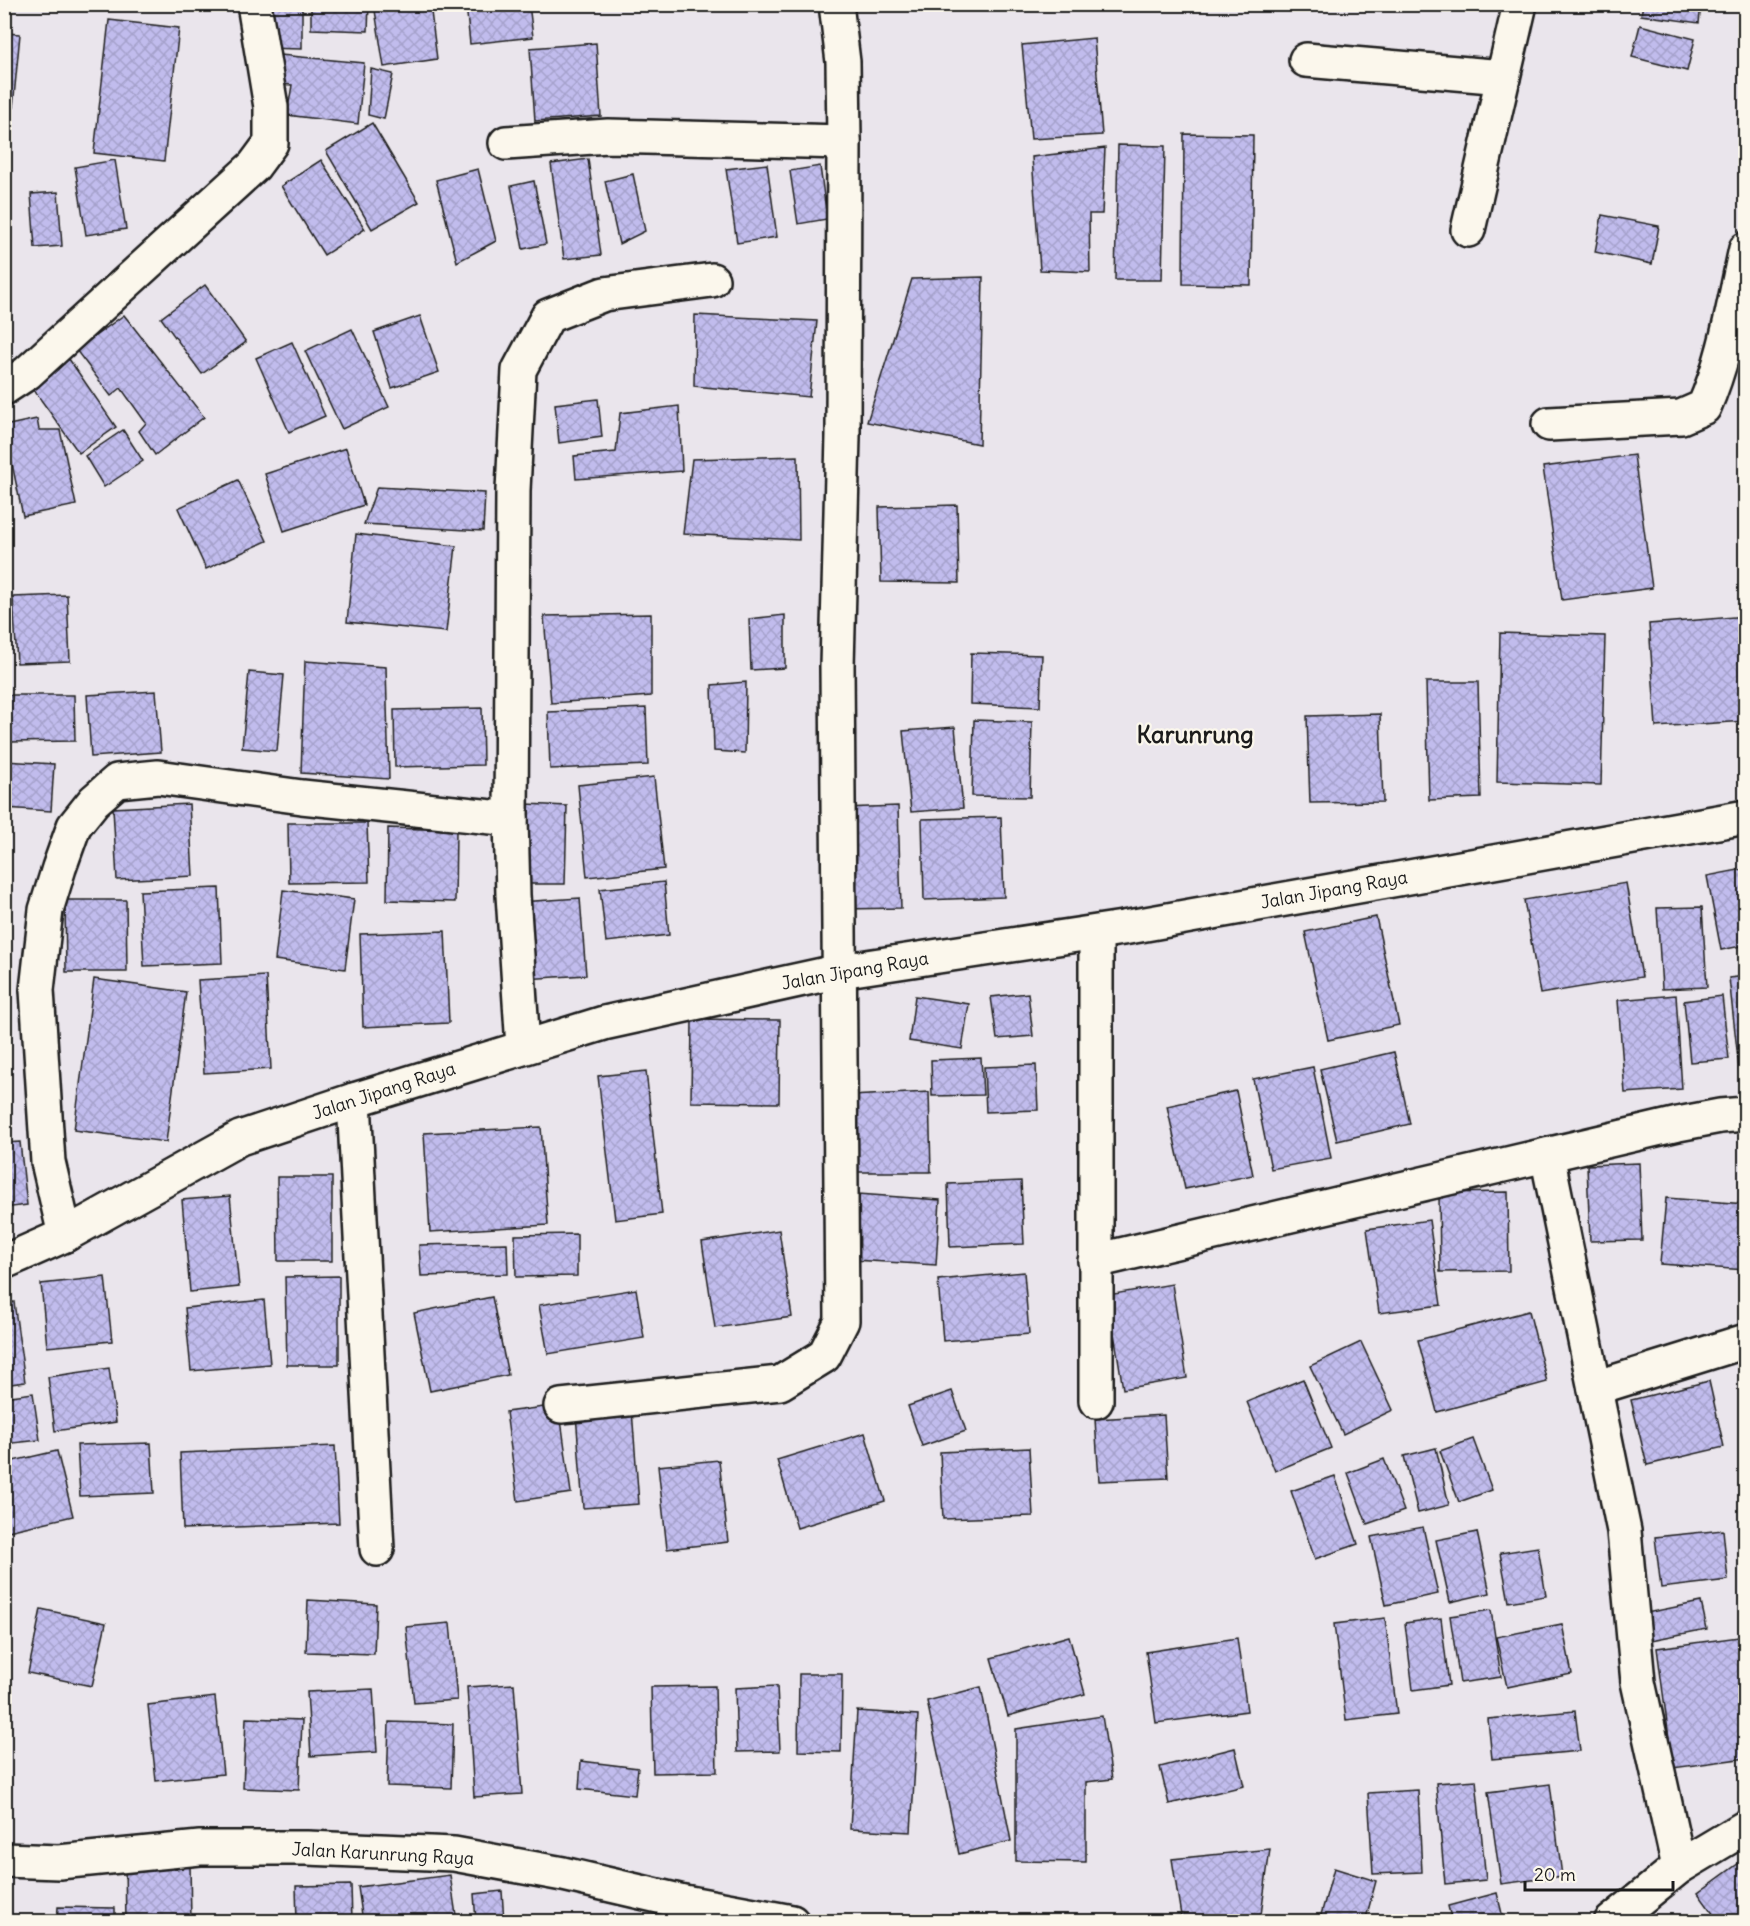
<svg xmlns="http://www.w3.org/2000/svg" width="1750" height="1926" viewBox="0 0 1750 1926" font-family="Delius,sans-serif">
	<style>
		.building { fill: url(#building-cross-hatch); stroke: #1c1c1c; stroke-width: 1.5 }
		.lines { fill: none; stroke-linecap: round; stroke-linejoin: round }
		.minor-casing { stroke: #1c1c1c; stroke-width: 38 }
		.minor { stroke: #fbf7ec; stroke-width: 33 }
		.labels { text-anchor: middle; stroke-width: 4.5; stroke-linejoin: round; paint-order: stroke }
		.street-label { font-size: 18px; fill: #1c1c1c; stroke: #fbf7ec }
		.district-label { font-size: 24px; font-weight: bold; fill: #1c1c1c; stroke: #fbf7ec }
	</style>
	<defs>
		<pattern id="building-cross-hatch" width="8" height="8" patternUnits="userSpaceOnUse" patternTransform="scale(1.5)"><rect width="8" height="8" fill="#c1bced"/><path d="M0 0l8 8M0 8l8-8" fill="none" stroke="#a5a1cb"/></pattern>
	</defs>
	<rect width="100%" height="100%" fill="#eae5ec"/>
	<filter id="ink" filterUnits="userSpaceOnUse"><feTurbulence type="fractalNoise" baseFrequency=".0167" numOctaves="2"/><feDisplacementMap in="SourceGraphic" scale="12" xChannelSelector="R" yChannelSelector="G"/><feConvolveMatrix kernelMatrix="1 2 1 2 8 2 1 2 1" color-interpolation-filters="sRGB"/></filter>
	<g filter="url(#ink)">
		<!-- building -->
		<g class="building">
			<path d="M 263,4 L 302,4 L 302,49 L 262,48 Z"/>
			<path d="M 311,4 L 369,4 L 368,31 L 311,29 Z"/>
			<path d="M 374,4 L 430,4 L 437,59 L 384,67 Z"/>
			<path d="M 466,4 L 529,4 L 533,37 L 470,44 Z"/>
			<rect x="568" y="4" width="40" height="3"/>
			<path d="M 1643,4 L 1701,4 L 1699,23 L 1641,15 Z"/>
			<path d="M 109,20 L 179,28 L 164,161 L 94,153 Z"/>
			<path d="M 1640,25 L 1695,39 L 1687,71 L 1632,57 Z"/>
			<path d="M 4,33 L 20,34 L 11,128 L 4,128 Z"/>
			<path d="M 1094,38 L 1102,135 L 1031,139 L 1022,45 Z"/>
			<path d="M 596,43 L 601,116 L 535,121 L 530,48 Z"/>
			<path d="M 280,55 L 364,63 L 358,124 L 287,115 L 292,85 L 276,84 Z"/>
			<path d="M 371,69 L 393,74 L 384,119 L 368,115 Z"/>
			<path d="M 372,123 L 419,202 L 372,229 L 326,151 Z"/>
			<path d="M 1184,134 L 1253,135 L 1251,285 L 1183,284 Z"/>
			<path d="M 1118,145 L 1165,146 L 1162,280 L 1115,280 Z"/>
			<path d="M 1105,148 L 1102,214 L 1089,214 L 1090,272 L 1040,270 L 1032,157 Z"/>
			<path d="M 588,159 L 601,255 L 564,259 L 551,164 Z"/>
			<path d="M 115,160 L 126,229 L 86,235 L 75,167 Z"/>
			<path d="M 321,160 L 365,229 L 324,255 L 281,186 Z"/>
			<path d="M 767,164 L 777,237 L 737,243 L 726,169 Z"/>
			<path d="M 820,166 L 827,219 L 798,224 L 790,171 Z"/>
			<path d="M 478,169 L 496,241 L 457,262 L 436,180 Z"/>
			<path d="M 633,174 L 645,231 L 619,244 L 605,181 Z"/>
			<path d="M 534,181 L 546,244 L 523,249 L 511,186 Z"/>
			<path d="M 58,192 L 62,246 L 35,248 L 31,194 Z"/>
			<path d="M 1602,215 L 1659,226 L 1652,264 L 1595,252 Z"/>
			<path d="M 983,277 L 979,444 L 867,422 L 912,279 Z"/>
			<path d="M 205,285 L 246,342 L 202,374 L 161,318 Z"/>
			<path d="M 124,315 L 204,417 L 155,455 L 139,431 L 146,423 L 121,388 L 111,396 L 76,350 Z"/>
			<path d="M 695,315 L 817,321 L 809,397 L 694,386 Z"/>
			<path d="M 420,316 L 439,372 L 392,388 L 374,332 Z"/>
			<path d="M 352,329 L 389,407 L 342,429 L 305,351 Z"/>
			<path d="M 292,342 L 325,416 L 289,432 L 256,358 Z"/>
			<path d="M 69,359 L 116,427 L 79,453 L 31,386 Z"/>
			<path d="M 598,399 L 602,437 L 559,443 L 555,404 Z"/>
			<path d="M 679,406 L 682,471 L 576,479 L 574,456 L 616,452 L 620,413 Z"/>
			<path d="M 37,419 L 39,430 L 60,430 L 76,505 L 23,516 L 4,426 Z"/>
			<path d="M 123,430 L 143,461 L 104,487 L 85,456 Z"/>
			<path d="M 346,448 L 364,505 L 284,531 L 265,474 Z"/>
			<path d="M 1634,455 L 1652,588 L 1562,600 L 1543,467 Z"/>
			<path d="M 798,456 L 799,540 L 683,534 L 692,459 Z"/>
			<path d="M 238,480 L 267,541 L 206,569 L 178,508 Z"/>
			<path d="M 377,487 L 485,493 L 483,531 L 364,524 Z"/>
			<path d="M 957,505 L 959,583 L 881,582 L 879,507 Z"/>
			<path d="M 356,534 L 456,546 L 446,632 L 347,622 Z"/>
			<path d="M 67,595 L 70,661 L 17,663 L 13,597 Z"/>
			<path d="M 651,614 L 651,696 L 551,703 L 544,616 Z"/>
			<path d="M 785,615 L 785,668 L 751,670 L 749,619 Z"/>
			<path d="M 1746,616 L 1746,721 L 1656,727 L 1649,624 Z"/>
			<path d="M 1500,633 L 1605,636 L 1601,785 L 1497,782 Z"/>
			<path d="M 971,653 L 1042,655 L 1040,707 L 970,704 Z"/>
			<path d="M 305,661 L 386,667 L 389,779 L 301,773 Z"/>
			<path d="M 249,672 L 284,675 L 277,751 L 242,748 Z"/>
			<path d="M 746,682 L 745,753 L 714,751 L 712,685 Z"/>
			<path d="M 1426,682 L 1478,682 L 1481,798 L 1429,800 Z"/>
			<path d="M 156,691 L 161,752 L 91,757 L 87,695 Z"/>
			<path d="M 9,695 L 74,695 L 75,741 L 10,742 Z"/>
			<path d="M 482,708 L 483,765 L 395,767 L 394,710 Z"/>
			<path d="M 646,708 L 648,765 L 550,769 L 548,712 Z"/>
			<path d="M 1380,714 L 1383,802 L 1310,803 L 1307,716 Z"/>
			<path d="M 974,720 L 1032,722 L 1030,797 L 972,796 Z"/>
			<path d="M 955,727 L 963,808 L 911,812 L 903,731 Z"/>
			<path d="M 4,761 L 54,764 L 51,811 L 4,808 Z"/>
			<path d="M 654,777 L 664,869 L 587,877 L 578,785 Z"/>
			<path d="M 189,804 L 193,876 L 117,880 L 113,808 Z"/>
			<path d="M 526,804 L 567,806 L 565,884 L 524,884 Z"/>
			<path d="M 898,806 L 901,908 L 845,909 L 842,808 Z"/>
			<path d="M 1001,817 L 1004,897 L 924,900 L 922,819 Z"/>
			<path d="M 288,823 L 367,823 L 369,882 L 289,883 Z"/>
			<path d="M 388,828 L 456,830 L 455,902 L 387,900 Z"/>
			<rect x="4" y="829" width="3" height="55"/>
			<path d="M 1743,869 L 1746,880 L 1746,945 L 1721,950 L 1707,876 Z"/>
			<path d="M 664,882 L 669,935 L 606,942 L 600,889 Z"/>
			<path d="M 1626,883 L 1642,977 L 1540,994 L 1524,900 Z"/>
			<path d="M 219,888 L 222,963 L 144,966 L 140,891 Z"/>
			<path d="M 283,890 L 354,899 L 345,969 L 275,960 Z"/>
			<path d="M 580,898 L 586,975 L 525,979 L 519,902 Z"/>
			<path d="M 65,900 L 126,900 L 127,972 L 66,972 Z"/>
			<path d="M 1702,907 L 1707,987 L 1662,989 L 1657,908 Z"/>
			<path d="M 1376,917 L 1399,1025 L 1328,1040 L 1305,932 Z"/>
			<path d="M 445,931 L 449,1023 L 363,1027 L 360,934 Z"/>
			<path d="M 266,976 L 271,1069 L 204,1073 L 198,980 Z"/>
			<path d="M 1746,976 L 1746,1076 L 1740,1077 L 1729,978 Z"/>
			<path d="M 94,979 L 186,992 L 166,1142 L 74,1130 Z"/>
			<path d="M 1028,993 L 1033,1036 L 997,1039 L 991,997 Z"/>
			<path d="M 1676,995 L 1682,1089 L 1625,1093 L 1618,1000 Z"/>
			<path d="M 915,996 L 969,1004 L 962,1049 L 909,1041 Z"/>
			<path d="M 1722,996 L 1729,1059 L 1690,1062 L 1684,1001 Z"/>
			<path d="M 692,1019 L 780,1020 L 779,1103 L 691,1102 Z"/>
			<path d="M 1394,1052 L 1410,1124 L 1337,1141 L 1320,1069 Z"/>
			<path d="M 981,1058 L 983,1095 L 932,1096 L 931,1060 Z"/>
			<path d="M 1036,1065 L 1038,1110 L 986,1112 L 984,1067 Z"/>
			<path d="M 1313,1067 L 1331,1158 L 1271,1169 L 1253,1079 Z"/>
			<path d="M 646,1071 L 662,1214 L 615,1220 L 598,1076 Z"/>
			<path d="M 1236,1091 L 1253,1175 L 1185,1189 L 1167,1106 Z"/>
			<path d="M 929,1092 L 931,1172 L 850,1172 L 850,1096 Z"/>
			<path d="M 541,1127 L 548,1225 L 430,1232 L 424,1133 Z"/>
			<path d="M 20,1142 L 27,1205 L 4,1208 L 4,1143 Z"/>
			<path d="M 1639,1163 L 1642,1240 L 1590,1241 L 1587,1165 Z"/>
			<path d="M 277,1177 L 332,1177 L 332,1261 L 278,1261 Z"/>
			<path d="M 1021,1181 L 1024,1244 L 950,1247 L 948,1184 Z"/>
			<path d="M 1508,1192 L 1509,1271 L 1440,1272 L 1439,1193 Z"/>
			<path d="M 858,1194 L 940,1200 L 936,1265 L 853,1260 Z"/>
			<path d="M 230,1196 L 239,1287 L 190,1292 L 182,1200 Z"/>
			<path d="M 1666,1198 L 1746,1204 L 1746,1270 L 1660,1264 Z"/>
			<path d="M 1429,1220 L 1441,1305 L 1379,1313 L 1367,1229 Z"/>
			<path d="M 779,1230 L 792,1317 L 715,1328 L 702,1242 Z"/>
			<path d="M 577,1234 L 577,1276 L 516,1277 L 515,1235 Z"/>
			<path d="M 507,1243 L 508,1274 L 421,1276 L 419,1245 Z"/>
			<path d="M 1024,1272 L 1029,1334 L 943,1341 L 938,1280 Z"/>
			<path d="M 339,1276 L 339,1365 L 287,1365 L 285,1277 Z"/>
			<path d="M 105,1277 L 112,1341 L 47,1347 L 41,1284 Z"/>
			<path d="M 1172,1284 L 1187,1378 L 1123,1389 L 1108,1295 Z"/>
			<path d="M 636,1289 L 644,1338 L 548,1354 L 539,1305 Z"/>
			<path d="M 492,1297 L 508,1375 L 430,1391 L 414,1313 Z"/>
			<path d="M 264,1300 L 270,1364 L 191,1371 L 185,1308 Z"/>
			<path d="M 14,1302 L 25,1382 L 4,1385 L 4,1304 Z"/>
			<path d="M 1529,1311 L 1547,1382 L 1437,1412 L 1418,1340 Z"/>
			<path d="M 1361,1342 L 1393,1410 L 1343,1434 L 1310,1366 Z"/>
			<path d="M 109,1368 L 116,1422 L 55,1431 L 48,1377 Z"/>
			<path d="M 1303,1379 L 1331,1448 L 1275,1471 L 1247,1402 Z"/>
			<path d="M 1709,1381 L 1724,1447 L 1647,1465 L 1631,1400 Z"/>
			<path d="M 952,1391 L 966,1431 L 922,1446 L 908,1406 Z"/>
			<path d="M 33,1393 L 40,1440 L 4,1444 L 4,1397 Z"/>
			<path d="M 559,1405 L 571,1493 L 518,1501 L 506,1412 Z"/>
			<path d="M 632,1410 L 639,1504 L 583,1508 L 576,1414 Z"/>
			<path d="M 1164,1415 L 1168,1478 L 1099,1481 L 1095,1419 Z"/>
			<path d="M 865,1433 L 885,1501 L 797,1528 L 777,1460 Z"/>
			<path d="M 1473,1439 L 1492,1490 L 1459,1502 L 1440,1451 Z"/>
			<path d="M 151,1443 L 154,1493 L 80,1496 L 77,1445 Z"/>
			<path d="M 335,1446 L 339,1523 L 183,1529 L 180,1453 Z"/>
			<path d="M 1029,1448 L 1033,1516 L 943,1519 L 940,1452 Z"/>
			<path d="M 1436,1448 L 1449,1505 L 1418,1513 L 1404,1456 Z"/>
			<path d="M 57,1451 L 73,1516 L 4,1532 L 4,1463 Z"/>
			<path d="M 1384,1459 L 1404,1511 L 1367,1524 L 1348,1473 Z"/>
			<path d="M 719,1460 L 728,1542 L 667,1549 L 658,1466 Z"/>
			<path d="M 1335,1476 L 1358,1544 L 1315,1559 L 1291,1491 Z"/>
			<path d="M 1423,1527 L 1438,1594 L 1386,1605 L 1371,1537 Z"/>
			<path d="M 1723,1530 L 1728,1580 L 1661,1588 L 1655,1537 Z"/>
			<path d="M 1477,1532 L 1490,1593 L 1450,1602 L 1436,1540 Z"/>
			<path d="M 1538,1547 L 1546,1596 L 1509,1602 L 1500,1553 Z"/>
			<path d="M 308,1600 L 376,1604 L 374,1654 L 306,1652 Z"/>
			<path d="M 1701,1602 L 1707,1629 L 1651,1640 L 1646,1613 Z"/>
			<path d="M 41,1609 L 106,1623 L 92,1686 L 28,1673 Z"/>
			<path d="M 1491,1610 L 1501,1677 L 1460,1683 L 1450,1616 Z"/>
			<path d="M 1385,1618 L 1397,1714 L 1346,1720 L 1334,1624 Z"/>
			<path d="M 1441,1618 L 1449,1685 L 1413,1690 L 1405,1623 Z"/>
			<path d="M 450,1623 L 457,1700 L 414,1703 L 406,1627 Z"/>
			<path d="M 1562,1624 L 1572,1674 L 1507,1687 L 1496,1637 Z"/>
			<path d="M 1069,1636 L 1085,1694 L 1008,1716 L 991,1658 Z"/>
			<path d="M 1746,1636 L 1746,1758 L 1673,1768 L 1657,1648 Z"/>
			<path d="M 1237,1638 L 1247,1711 L 1156,1723 L 1146,1652 Z"/>
			<path d="M 799,1674 L 842,1674 L 841,1752 L 798,1751 Z"/>
			<path d="M 514,1684 L 522,1794 L 474,1797 L 467,1687 Z"/>
			<path d="M 715,1686 L 717,1772 L 653,1773 L 651,1687 Z"/>
			<path d="M 777,1686 L 780,1751 L 737,1752 L 735,1688 Z"/>
			<path d="M 981,1687 L 1011,1841 L 959,1854 L 927,1701 Z"/>
			<path d="M 373,1689 L 377,1752 L 311,1756 L 307,1692 Z"/>
			<path d="M 215,1697 L 223,1774 L 156,1781 L 148,1705 Z"/>
			<path d="M 857,1711 L 918,1715 L 911,1832 L 850,1829 Z"/>
			<path d="M 1575,1711 L 1580,1751 L 1492,1759 L 1488,1719 Z"/>
			<path d="M 1102,1716 L 1112,1779 L 1086,1782 L 1086,1862 L 1016,1861 L 1016,1729 Z"/>
			<path d="M 246,1718 L 302,1720 L 299,1790 L 243,1788 Z"/>
			<path d="M 389,1722 L 453,1724 L 451,1788 L 387,1786 Z"/>
			<path d="M 1235,1748 L 1244,1786 L 1169,1804 L 1160,1767 Z"/>
			<path d="M 581,1761 L 638,1768 L 635,1795 L 579,1789 Z"/>
			<path d="M 1476,1780 L 1486,1880 L 1445,1884 L 1436,1783 Z"/>
			<path d="M 1550,1784 L 1562,1876 L 1501,1884 L 1488,1792 Z"/>
			<path d="M 1418,1790 L 1422,1872 L 1373,1874 L 1368,1793 Z"/>
			<path d="M 1270,1849 L 1260,1922 L 1182,1922 L 1172,1859 Z"/>
			<path d="M 1746,1858 L 1746,1922 L 1719,1922 L 1698,1893 Z"/>
			<path d="M 125,1864 L 190,1864 L 191,1922 L 126,1922 Z"/>
			<path d="M 1334,1868 L 1376,1881 L 1365,1922 L 1319,1922 Z"/>
			<path d="M 450,1875 L 457,1922 L 363,1922 L 358,1887 Z"/>
			<path d="M 351,1885 L 352,1922 L 297,1922 L 296,1886 Z"/>
			<path d="M 502,1891 L 504,1922 L 476,1922 L 474,1894 Z"/>
			<path d="M 1497,1893 L 1504,1922 L 1452,1922 L 1448,1906 Z"/>
			<path d="M 58,1907 L 115,1908 L 115,1922 L 57,1922 Z"/>
			<path d="M 587,1917 L 587,1922 L 544,1922 Z"/>
		</g>
		<g class="lines">
			<defs>
				<g id="minor">
					<path d="M 1306,60 L 1503,77"/>
					<path d="M 506,143 L 608,136 L 844,142"/>
					<path d="M 1468,230 L 1520,4"/>
					<path d="M 4,388 L 27,373 L 254,166 L 271,143 L 271,107 L 254,4"/>
					<path d="M 1549,424 L 1681,417 L 1704,407 C 1726,357 1734,302 1746,249"/>
					<path d="M 511,819 L 513,490 L 519,370 L 548,316 L 604,294 L 712,280"/>
					<path d="M 1096,933 L 1096,1401"/>
					<path d="M 354,1100 L 377,1549"/>
					<path d="M 1547,1155 L 1624,1531 L 1638,1682 L 1679,1867"/>
					<path d="M 65,1235 L 48,1162 L 37,990 L 46,910 L 59,868 L 74,826 L 94,801 L 117,781 L 158,777 L 302,797 L 511,819 L 513,895 L 523,1047"/>
					<path d="M 1095,1261 L 1678,1124 L 1720,1116 L 1746,1114"/>
					<path d="M 4,1262 L 65,1235 L 240,1138 L 354,1100 L 604,1023 L 840,971 L 1123,928 L 1746,817"/>
					<path d="M 1595,1388 L 1746,1341"/>
					<path d="M 561,1406 L 780,1383 L 824,1356 L 842,1321 L 837,666 L 843,436 L 844,142 L 843,62 L 836,4"/>
					<path d="M 4,1860 L 59,1862 L 200,1848 L 307,1848 L 454,1854 L 563,1874 L 684,1902 L 792,1922"/>
					<path d="M 1611,1922 L 1679,1867 L 1746,1827"/>
				</g>
			</defs>
			<!-- minor casing -->
			<use href="#minor" class="minor-casing"/>
			<!-- minor -->
			<use href="#minor" class="minor"/>
		</g>
	</g>
	<g class="labels">
		<!-- street labels -->
		<g class="street-label">
			<text transform="translate(1334 890) rotate(-10)" y="6">Jalan Jipang Raya</text>
			<text transform="translate(855 971) rotate(-10)" y="6">Jalan Jipang Raya</text>
			<text transform="translate(384 1091) rotate(-18)" y="6">Jalan Jipang Raya</text>
			<text transform="translate(383 1854) rotate(3)" y="6">Jalan Karunrung Raya</text>
		</g>
		<!-- district labels -->
		<g class="district-label">
			<text x="1195" y="743">Karunrung</text>
		</g>
	</g>
	<!-- margin -->
	<rect width="1750" height="1926" fill="none" stroke="#fbf7ec" stroke-width="24"/>
	<rect x="12" y="12" width="1726" height="1902" fill="none" stroke="#1c1c1c" stroke-width="2" filter="url(#ink)"/>
	<!-- scale -->
	<path d="M1525 1881v9h148v-9" fill="none" stroke="#1c1c1c" stroke-width="3"/>
	<text x="1534" y="1881" font-size="18" fill="#1c1c1c" stroke="#fbf7ec" stroke-width="4.5" paint-order="stroke">20 m</text>
</svg>
